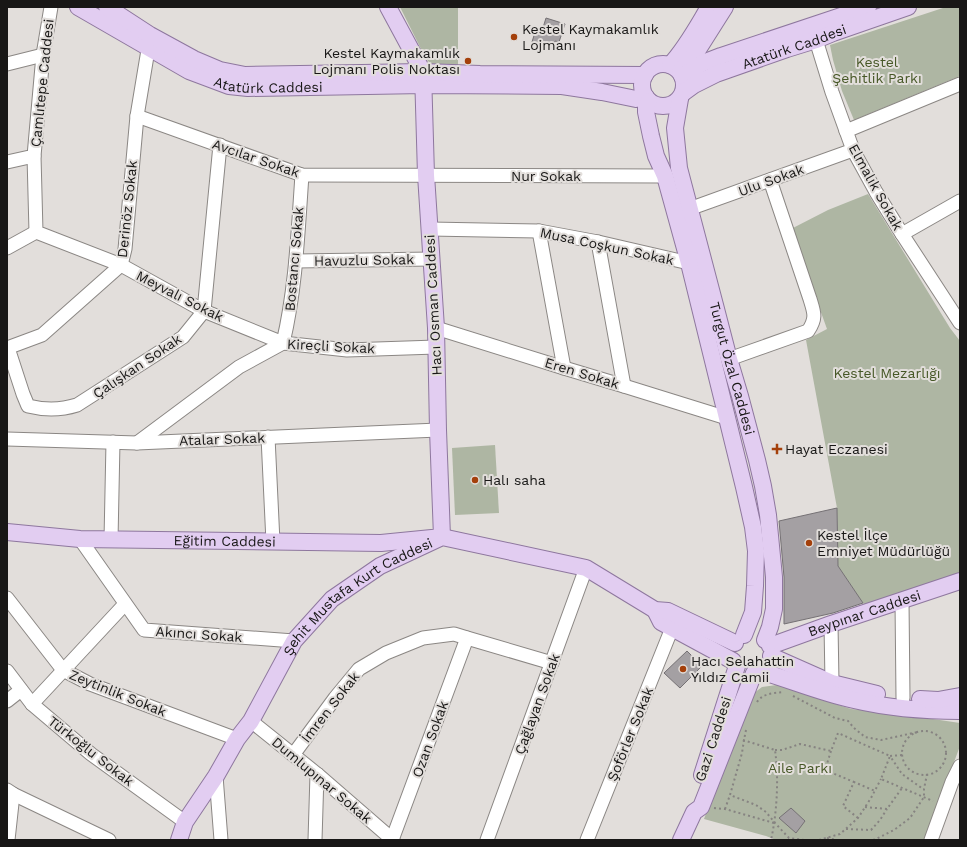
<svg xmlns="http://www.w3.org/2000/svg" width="967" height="847" viewBox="0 0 967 847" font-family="'Work Sans',sans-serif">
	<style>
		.green { fill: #aeb6a3 }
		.building { fill: #a4a0a3; stroke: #757174 }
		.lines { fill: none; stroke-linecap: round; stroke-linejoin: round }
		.minor-casing { stroke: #8b8784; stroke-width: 15 }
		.major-casing { stroke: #8e779e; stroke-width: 18 }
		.path { stroke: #868381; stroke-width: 2; stroke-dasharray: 2 3; stroke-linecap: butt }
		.minor { stroke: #fff; stroke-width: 13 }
		.major { stroke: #e2cdf1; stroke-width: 16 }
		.poi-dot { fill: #a4400b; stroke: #e2dedb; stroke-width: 1.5 }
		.labels { text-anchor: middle; stroke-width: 4; stroke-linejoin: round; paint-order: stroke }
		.poi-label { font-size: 14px; fill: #181716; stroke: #e2dedb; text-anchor: start }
		.street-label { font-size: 14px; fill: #181716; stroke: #e2dedb }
		.park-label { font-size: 14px; fill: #465726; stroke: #e2dedb }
	</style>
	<rect width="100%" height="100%" fill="#e2dedb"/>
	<!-- green -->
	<g class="green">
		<path d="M 400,7 L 458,7 L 458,68 L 435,67 L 430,63 L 426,59 Z"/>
		<path d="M 946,7 L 960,7 L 960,76 L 854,120 L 842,91 L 833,60 L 830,45 Z"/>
		<path d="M 868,194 L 950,328 L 960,341 L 960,576 L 865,606 L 838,566 L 837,508 L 806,340 L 827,329 L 791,229 L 828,210 Z"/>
		<path d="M 495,445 L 499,513 L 455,515 L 452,448 Z"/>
		<path d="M 784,684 L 808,695 L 851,709 L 899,714 L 960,723 L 960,746 L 925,840 L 776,840 L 766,836 L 704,819 L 750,696 L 762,687 Z"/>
	</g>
	<!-- building -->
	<g class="building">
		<path d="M 546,18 L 565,24 L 559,42 L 555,41 L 553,48 L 532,42 L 536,29 L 542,31 Z"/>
		<path d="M 837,508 L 838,566 L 863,603 L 833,613 L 784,624 L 784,577 L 779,521 Z"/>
		<path d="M 687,651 L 702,666 L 680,688 L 664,673 Z"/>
		<path d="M 791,808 L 805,821 L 796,833 L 779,818 Z"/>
	</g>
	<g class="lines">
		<defs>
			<g id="minor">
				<path d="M 816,40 L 832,92 L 853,150 L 876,192 L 902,234 L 960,323"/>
				<path d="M 7,64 L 43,55"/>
				<path d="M 137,116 L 302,175 L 665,176"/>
				<path d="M 846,131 L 960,84"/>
				<path d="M 34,156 L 36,232 L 121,265 L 204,311 L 283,343 C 296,288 298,231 302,175"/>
				<path d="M 7,162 L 34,156 L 43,55 L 51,7"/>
				<path d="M 689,209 L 853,150"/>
				<path d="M 430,229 L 539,231 L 598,242 L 689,263"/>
				<path d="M 539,231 L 564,368"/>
				<path d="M 902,234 L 960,201"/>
				<path d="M 598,242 L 624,386"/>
				<path d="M 7,248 L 36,232"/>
				<path d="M 296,261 L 432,259"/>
				<path d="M 436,328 L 564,368 L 624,386 L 727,418"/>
				<path d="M 7,348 L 42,335 L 121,265 L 125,249 L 137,116 L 150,38"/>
				<path d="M 8,348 L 23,394 L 28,406 C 44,410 61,410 77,405 L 183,337 L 204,311 L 220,145"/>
				<path d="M 729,359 L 808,331 C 817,318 814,312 810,299 L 770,180"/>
				<path d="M 268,437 L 273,542"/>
				<path d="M 7,439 L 137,443 L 438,430"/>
				<path d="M 137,443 L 239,367 L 283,343 L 347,350 L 436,347"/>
				<path d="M 80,539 L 144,630 L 294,641"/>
				<path d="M 111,540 L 113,442"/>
				<path d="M 7,598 L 63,670 L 90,684 L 237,739"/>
				<path d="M 902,601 L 903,698"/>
				<path d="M 831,624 L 832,683"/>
				<path d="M 7,671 L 32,704 L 91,754 L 185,822"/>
				<path d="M 7,701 L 21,690"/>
				<path d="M 32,704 L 125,604"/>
				<path d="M 251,721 L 317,774 L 393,840"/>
				<path d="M 293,755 L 335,698 L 359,669 L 386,653 L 423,638 L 454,634 L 467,638 L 552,663"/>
				<path d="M 216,776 L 221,840"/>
				<path d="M 7,790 L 13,794 L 109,840"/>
				<path d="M 8,840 L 13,794"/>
				<path d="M 315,840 L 317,774"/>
				<path d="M 392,840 L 467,638"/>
				<path d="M 487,840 L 586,568"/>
				<path d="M 587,840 L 672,628"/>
				<path d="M 931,840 L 952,782 L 960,766"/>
			</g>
			<g id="major">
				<path id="s1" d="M 78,7 L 189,71 L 229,86 L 248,88 L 424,85 L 562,86 L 602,92 L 636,99 L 646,97"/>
				<path d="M 107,7 L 150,35 L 194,59 L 220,70 L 245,75 L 423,72 L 480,74 L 645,75"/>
				<circle cx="663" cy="85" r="21"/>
				<path d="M 670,65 C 686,48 697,27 709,7"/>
				<path d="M 680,71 L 694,56 L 725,7"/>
				<path d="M 682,76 L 703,63 L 721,56 L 868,7"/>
				<path id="s2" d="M 683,93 L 694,85 L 716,74 L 787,49 L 816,40 L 833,33 L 908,7"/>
				<path id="s3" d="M 680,99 L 675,128 L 679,168 L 715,305 L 729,359 L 740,396 L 757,460 L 763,486 L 768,515 L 774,577 L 774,609 L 770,627 L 765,640"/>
				<path d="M 649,101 L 646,106 L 646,112 L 651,136 L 656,156 L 665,176 L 689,263 L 744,487 L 753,527 L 756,551 L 755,586 L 753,612 L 744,635"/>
				<path id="s4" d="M 7,532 L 80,539 L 381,543 L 442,537 L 438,430 L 436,328 L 426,175 L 423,72 L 388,7"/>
				<path d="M 655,610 L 661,622 L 733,661"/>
				<path id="s5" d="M 770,646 L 831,624 L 960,581"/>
				<path d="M 771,656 L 832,683 L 877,694"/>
				<path d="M 760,671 C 791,680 822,693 854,700 C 888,708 925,711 960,711"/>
				<path d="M 920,699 L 938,700 L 960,696"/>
				<path d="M 702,775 L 737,666"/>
				<path id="s6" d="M 179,840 L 185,822 L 216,776 L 237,739 L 251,721 L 294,641 L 332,599 L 380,566 L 442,537 L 586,568 L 655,610 L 668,611 L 735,643"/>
				<path d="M 681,840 L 694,812 L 701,807 L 754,673"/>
			</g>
		</defs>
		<!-- minor casing -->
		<use href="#minor" class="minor-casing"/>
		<!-- major casing -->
		<use href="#major" class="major-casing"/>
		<!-- path -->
		<g class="path">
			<path d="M 793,696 L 835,718 L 848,721 L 854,728 L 865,737 L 881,740 L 918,732"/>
			<path d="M 757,702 C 763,693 774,693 784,692"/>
			<path d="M 746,730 L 744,740 L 742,753 L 730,795 L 756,805 L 766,812 L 775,823 L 789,838 L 805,840"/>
			<circle cx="924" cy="753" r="22"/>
			<path d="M 743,740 L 775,750 C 779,778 777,813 771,840"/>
			<path d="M 775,750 L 782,750 L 800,744 L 831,751 L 838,733 L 890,756 L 881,779 L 933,801"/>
			<path d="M 831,751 L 825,770 L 854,782"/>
			<path d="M 902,755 L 890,756 L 902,774 L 923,789"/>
			<path d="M 865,807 L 887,809 L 902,788"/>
			<path d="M 714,808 L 725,809 L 774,823"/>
			<path d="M 725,809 L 730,795"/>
			<path d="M 858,818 L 843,806 L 854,782 L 875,791"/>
			<path d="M 846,829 L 871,830 L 880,820 L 887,809"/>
			<path d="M 827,838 L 836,840"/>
			<path d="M 819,840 L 840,834 L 858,818 L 871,798 L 881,779"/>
			<path d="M 873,840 L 876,839 L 894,830 L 910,818 L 924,797 L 924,789 L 927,774"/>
		</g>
		<!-- minor -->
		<use href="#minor" class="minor"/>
		<!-- major -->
		<use href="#major" class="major"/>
	</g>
	<!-- markers -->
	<g class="poi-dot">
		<circle cx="514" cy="37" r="4"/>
		<circle cx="468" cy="61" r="4"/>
		<path d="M775 443h4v4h4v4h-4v4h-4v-4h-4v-4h4z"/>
		<circle cx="475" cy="480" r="4"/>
		<circle cx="809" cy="543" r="4"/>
		<circle cx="683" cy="669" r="4"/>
	</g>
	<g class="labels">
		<!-- poi labels -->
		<g class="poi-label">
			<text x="522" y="34">Kestel Kaymakamlık<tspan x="522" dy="16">Lojmanı</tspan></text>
			<text x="460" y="58" text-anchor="end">Kestel Kaymakamlık<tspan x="460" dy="16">Lojmanı Polis Noktası</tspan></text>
			<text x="785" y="454">Hayat Eczanesi</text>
			<text x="483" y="485">Halı saha</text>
			<text x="817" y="540">Kestel İlçe<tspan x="817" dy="16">Emniyet Müdürlüğü</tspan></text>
			<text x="691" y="666">Hacı Selahattin<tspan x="691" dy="16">Yıldız Camii</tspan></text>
		</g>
		<!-- street labels -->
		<g class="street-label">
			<text dy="5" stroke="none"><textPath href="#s2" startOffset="121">Atatürk Caddesi</textPath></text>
			<text dy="5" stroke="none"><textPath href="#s1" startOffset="210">Atatürk Caddesi</textPath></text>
			<text transform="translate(42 83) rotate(-84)" y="5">Çamlıtepe Caddesi</text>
			<text transform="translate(256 158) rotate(19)" y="5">Avcılar Sokak</text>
			<text x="546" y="181">Nur Sokak</text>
			<text transform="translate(771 180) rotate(-20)" y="5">Ulu Sokak</text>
			<text transform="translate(876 187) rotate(61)" y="5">Elmalık Sokak</text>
			<text transform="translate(127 209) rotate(-84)" y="5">Derinöz Sokak</text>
			<text transform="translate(607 246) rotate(12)" y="5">Musa Coşkun Sokak</text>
			<text transform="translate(294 259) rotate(-85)" y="5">Bostancı Sokak</text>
			<text transform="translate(364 260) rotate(-1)" y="5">Havuzlu Sokak</text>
			<text transform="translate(180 296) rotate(27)" y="5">Meyvalı Sokak</text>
			<text transform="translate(433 305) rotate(-93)" y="5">Hacı Osman Caddesi</text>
			<text transform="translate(331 346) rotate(3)" y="5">Kireçli Sokak</text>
			<text transform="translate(137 366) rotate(-34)" y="5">Çalışkan Sokak</text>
			<text dy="5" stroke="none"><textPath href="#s3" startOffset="277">Turgut Özal Caddesi</textPath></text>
			<text transform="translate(582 373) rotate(17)" y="5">Eren Sokak</text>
			<text transform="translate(222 439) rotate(-2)" y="5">Atalar Sokak</text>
			<text dy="5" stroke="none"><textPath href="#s4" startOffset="218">Eğitim Caddesi</textPath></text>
			<text dy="5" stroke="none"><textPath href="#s6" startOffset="309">Şehit Mustafa Kurt Caddesi</textPath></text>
			<text dy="5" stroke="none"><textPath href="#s5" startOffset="100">Beypınar Caddesi</textPath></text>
			<text transform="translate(199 634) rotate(4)" y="5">Akıncı Sokak</text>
			<text transform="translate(118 693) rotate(22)" y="5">Zeytinlik Sokak</text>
			<text transform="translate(537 704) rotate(-70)" y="5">Çağlayan Sokak</text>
			<text transform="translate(330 707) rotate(-52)" y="5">İmren Sokak</text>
			<text transform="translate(630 734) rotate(-68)" y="5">Şoförler Sokak</text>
			<text transform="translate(430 739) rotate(-70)" y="5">Ozan Sokak</text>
			<text transform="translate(713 739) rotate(-72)" y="5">Gazi Caddesi</text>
			<text transform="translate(91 751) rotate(38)" y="5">Türkoğlu Sokak</text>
			<text transform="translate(322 780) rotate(40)" y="5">Dumlupınar Sokak</text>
		</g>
		<!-- park labels -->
		<g class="park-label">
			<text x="877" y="67">Kestel<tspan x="877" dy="16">Şehitlik Parkı</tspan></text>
			<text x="887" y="378">Kestel Mezarlığı</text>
			<text x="800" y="773">Aile Parkı</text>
		</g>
	</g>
	<!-- border -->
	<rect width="967" height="847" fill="none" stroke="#181716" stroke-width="16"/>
</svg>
